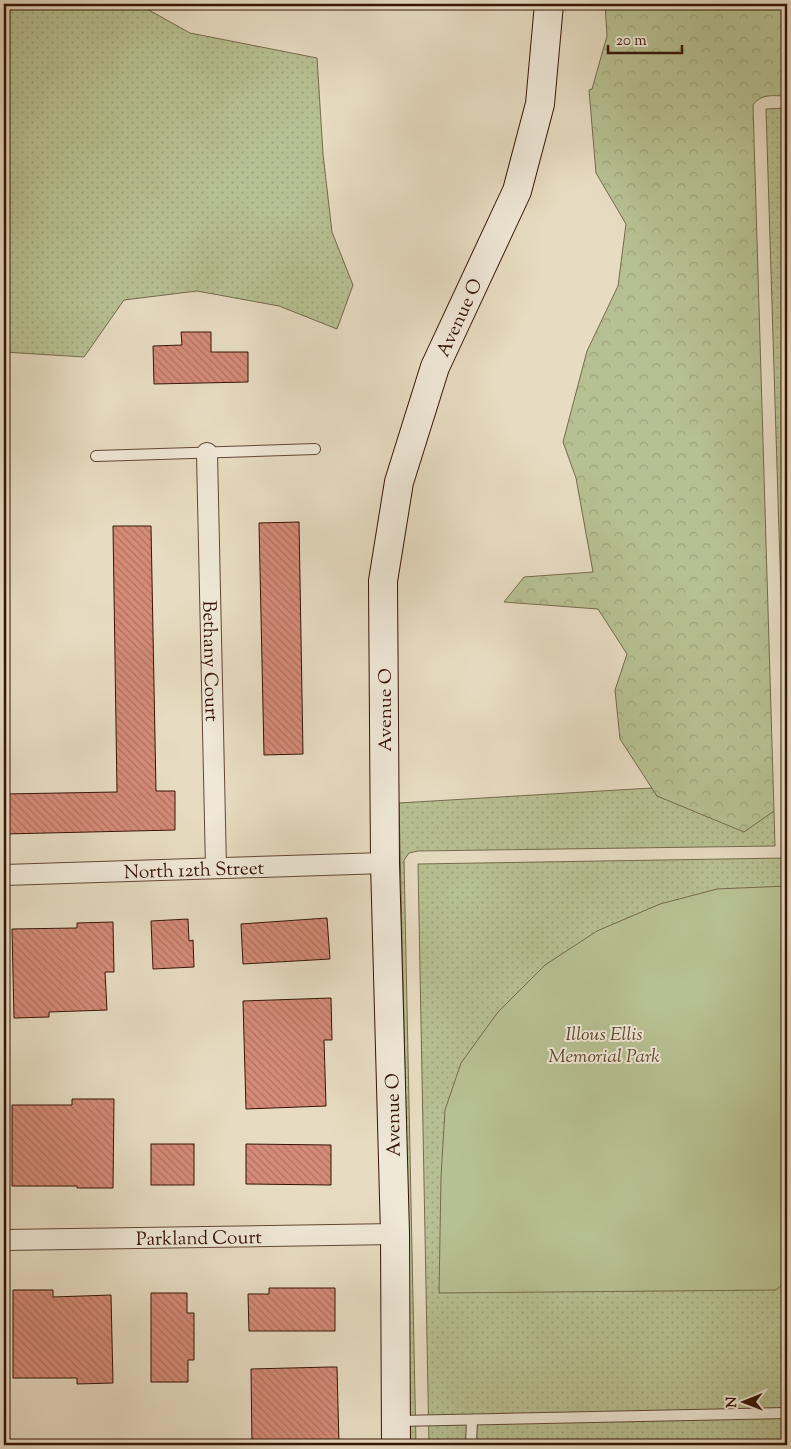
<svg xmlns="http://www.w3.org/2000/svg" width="791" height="1449" viewBox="0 0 791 1449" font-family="'Sorts Mill Goudy',serif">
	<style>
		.green { fill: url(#green-dots); stroke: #766a4c }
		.forest { fill: url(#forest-crowns); stroke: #766a4c }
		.pitch { fill: #b7c092; stroke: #766a4c }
		.building { fill: url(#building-back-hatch); stroke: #361505 }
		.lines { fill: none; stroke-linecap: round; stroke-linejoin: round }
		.lane-casing { stroke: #624734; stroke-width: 12 }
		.street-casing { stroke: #624734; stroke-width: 22 }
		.secondary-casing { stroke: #361505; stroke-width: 30 }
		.lane { stroke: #efe8d7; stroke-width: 10 }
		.street { stroke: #efe8d7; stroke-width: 20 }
		.secondary { stroke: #efe8d7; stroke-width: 28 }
		.labels { text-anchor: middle; stroke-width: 4; stroke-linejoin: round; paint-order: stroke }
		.street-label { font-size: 19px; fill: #361505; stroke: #efe8d7 }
		.park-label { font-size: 19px; font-style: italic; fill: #5d482f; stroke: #efe8d7 }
	</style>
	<defs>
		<pattern id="green-dots" width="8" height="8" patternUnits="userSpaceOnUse" patternTransform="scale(1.25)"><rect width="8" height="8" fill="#b7c092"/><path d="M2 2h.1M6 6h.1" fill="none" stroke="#9ea47c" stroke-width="1.8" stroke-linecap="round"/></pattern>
		<pattern id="forest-crowns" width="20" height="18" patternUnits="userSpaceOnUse" patternTransform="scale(1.25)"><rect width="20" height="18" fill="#b7c092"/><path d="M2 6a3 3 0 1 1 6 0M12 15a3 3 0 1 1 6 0" fill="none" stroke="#9ea47c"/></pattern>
		<pattern id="building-back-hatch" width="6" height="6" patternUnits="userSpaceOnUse" patternTransform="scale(1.25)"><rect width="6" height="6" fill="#d58b78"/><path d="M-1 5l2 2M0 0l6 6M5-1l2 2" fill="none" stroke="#ae7060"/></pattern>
	</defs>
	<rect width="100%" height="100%" fill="#e7dcc2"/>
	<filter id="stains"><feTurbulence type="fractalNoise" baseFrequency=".004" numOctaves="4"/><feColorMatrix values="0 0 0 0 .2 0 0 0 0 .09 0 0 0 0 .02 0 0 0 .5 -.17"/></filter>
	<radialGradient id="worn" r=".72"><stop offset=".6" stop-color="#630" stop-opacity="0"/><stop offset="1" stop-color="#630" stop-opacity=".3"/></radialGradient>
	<!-- green -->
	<g class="green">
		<path d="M 4,4 L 138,4 L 190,33 L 317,58 L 323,154 L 332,232 L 353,285 L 337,329 L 279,306 L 197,291 L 124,300 L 84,357 L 4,352 Z"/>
		<path d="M 787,108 L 787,791 L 766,109 Z"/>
		<path d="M 652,788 L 657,796 L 774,811 L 775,846 L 418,851 L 409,853 L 404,860 L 416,1445 L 410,1445 L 409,1246 L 399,803 Z"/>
		<path d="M 787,858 L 787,1445 L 429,1445 L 418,864 Z"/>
	</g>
	<!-- forest -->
	<path class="forest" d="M 605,4 L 787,4 L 787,96 C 773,96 762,93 753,105 L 774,811 L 744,832 L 657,796 L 620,739 L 615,690 L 627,654 L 598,609 L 504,602 L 524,577 L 593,572 L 576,478 L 563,442 L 587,351 L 618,286 L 626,224 L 596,173 L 589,90 L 592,89 L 607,36 Z"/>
	<!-- pitch -->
	<path class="pitch" d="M 787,886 L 787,1280 L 776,1290 L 439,1293 L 441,1177 L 445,1110 L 461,1063 L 498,1012 L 545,965 L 597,931 L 660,904 L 717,889 Z"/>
	<!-- building -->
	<g class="building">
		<path d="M 181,332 L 211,332 L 211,352 L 248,352 L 248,382 L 154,384 L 153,346 L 182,345 Z"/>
		<path d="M 299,522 L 303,754 L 264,755 L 259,523 Z"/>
		<path d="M 113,526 L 151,526 L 156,791 L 175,791 L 175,830 L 4,834 L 4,794 L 117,792 Z"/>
		<path d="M 327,918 L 330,959 L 243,964 L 241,924 Z"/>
		<path d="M 188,919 L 189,941 L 193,940 L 194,967 L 153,969 L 151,921 Z"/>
		<path d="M 113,922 L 114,972 L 105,972 L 107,1010 L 49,1012 L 49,1017 L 14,1018 L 12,929 L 77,928 L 77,923 Z"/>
		<path d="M 331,998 L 332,1040 L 324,1040 L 326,1106 L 246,1109 L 243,1001 Z"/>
		<path d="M 72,1099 L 114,1099 L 113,1188 L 77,1188 L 77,1186 L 12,1186 L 12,1105 L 72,1105 Z"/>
		<rect x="151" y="1144" width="43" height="41"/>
		<path d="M 246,1144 L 331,1145 L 331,1185 L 246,1184 Z"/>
		<path d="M 269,1288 L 335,1288 L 335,1331 L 249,1331 L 248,1294 L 269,1294 Z"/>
		<path d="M 13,1290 L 53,1290 L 53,1297 L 111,1295 L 113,1383 L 77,1384 L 77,1378 L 13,1378 Z"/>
		<path d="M 151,1293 L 187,1293 L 187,1313 L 194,1313 L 194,1360 L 188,1360 L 188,1382 L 151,1382 Z"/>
		<path d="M 330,1367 L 337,1367 L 339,1445 L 252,1445 L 251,1369 Z"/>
	</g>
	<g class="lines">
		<defs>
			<g id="lane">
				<path d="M 96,456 L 315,449"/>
				<path d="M 397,1421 L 787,1413"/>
				<path d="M 471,1445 L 472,1420"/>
			</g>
			<g id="street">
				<path id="s1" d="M 207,453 L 216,868"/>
				<path id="s2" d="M 4,875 L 385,863"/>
				<path id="s3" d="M 4,1240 L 395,1234"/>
			</g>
			<g id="secondary">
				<path id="s4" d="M 396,1445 L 395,1234 L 385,863 L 383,581 L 399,482 L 435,367 L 517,191 L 540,104 L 549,4"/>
			</g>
		</defs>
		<!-- lane casing -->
		<use href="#lane" class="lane-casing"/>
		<!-- street casing -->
		<use href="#street" class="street-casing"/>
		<!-- secondary casing -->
		<use href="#secondary" class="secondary-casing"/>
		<!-- lane -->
		<use href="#lane" class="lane"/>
		<!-- street -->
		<use href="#street" class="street"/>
		<!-- secondary -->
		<use href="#secondary" class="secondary"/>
	</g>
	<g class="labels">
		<!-- street labels -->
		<g class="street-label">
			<text dy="7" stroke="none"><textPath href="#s4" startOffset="1140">Avenue O</textPath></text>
			<text dy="7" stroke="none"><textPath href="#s1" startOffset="208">Bethany Court</textPath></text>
			<text transform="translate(384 710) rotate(-90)" y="7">Avenue O</text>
			<text dy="7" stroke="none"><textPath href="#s2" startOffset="190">North 12th Street</textPath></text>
			<text transform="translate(392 1115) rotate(-91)" y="7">Avenue O</text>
			<text dy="7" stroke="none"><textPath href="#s3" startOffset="195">Parkland Court</textPath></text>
		</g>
		<!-- park labels -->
		<g class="park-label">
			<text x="604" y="1040">Illous Ellis<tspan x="604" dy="22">Memorial Park</tspan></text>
		</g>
	</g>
	<!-- margin -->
	<rect width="791" height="1449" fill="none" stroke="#e7dcc2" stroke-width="20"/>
	<rect x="5" y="5" width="781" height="1439" fill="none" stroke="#361505" stroke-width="2.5"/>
	<rect x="10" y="10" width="771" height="1429" fill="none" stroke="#361505"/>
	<!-- north arrow -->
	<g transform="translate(744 1402) rotate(269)" stroke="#efe8d7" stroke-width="4" paint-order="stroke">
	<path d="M0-4L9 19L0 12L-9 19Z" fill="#361505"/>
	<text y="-8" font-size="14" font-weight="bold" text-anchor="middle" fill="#361505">N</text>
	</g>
	<!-- scale -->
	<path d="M608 45v8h74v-8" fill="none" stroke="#361505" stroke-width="2.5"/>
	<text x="616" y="45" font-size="15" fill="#361505" stroke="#efe8d7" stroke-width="4" paint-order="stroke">20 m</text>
	<rect width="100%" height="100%" filter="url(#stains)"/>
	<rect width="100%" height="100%" fill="url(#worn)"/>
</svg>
